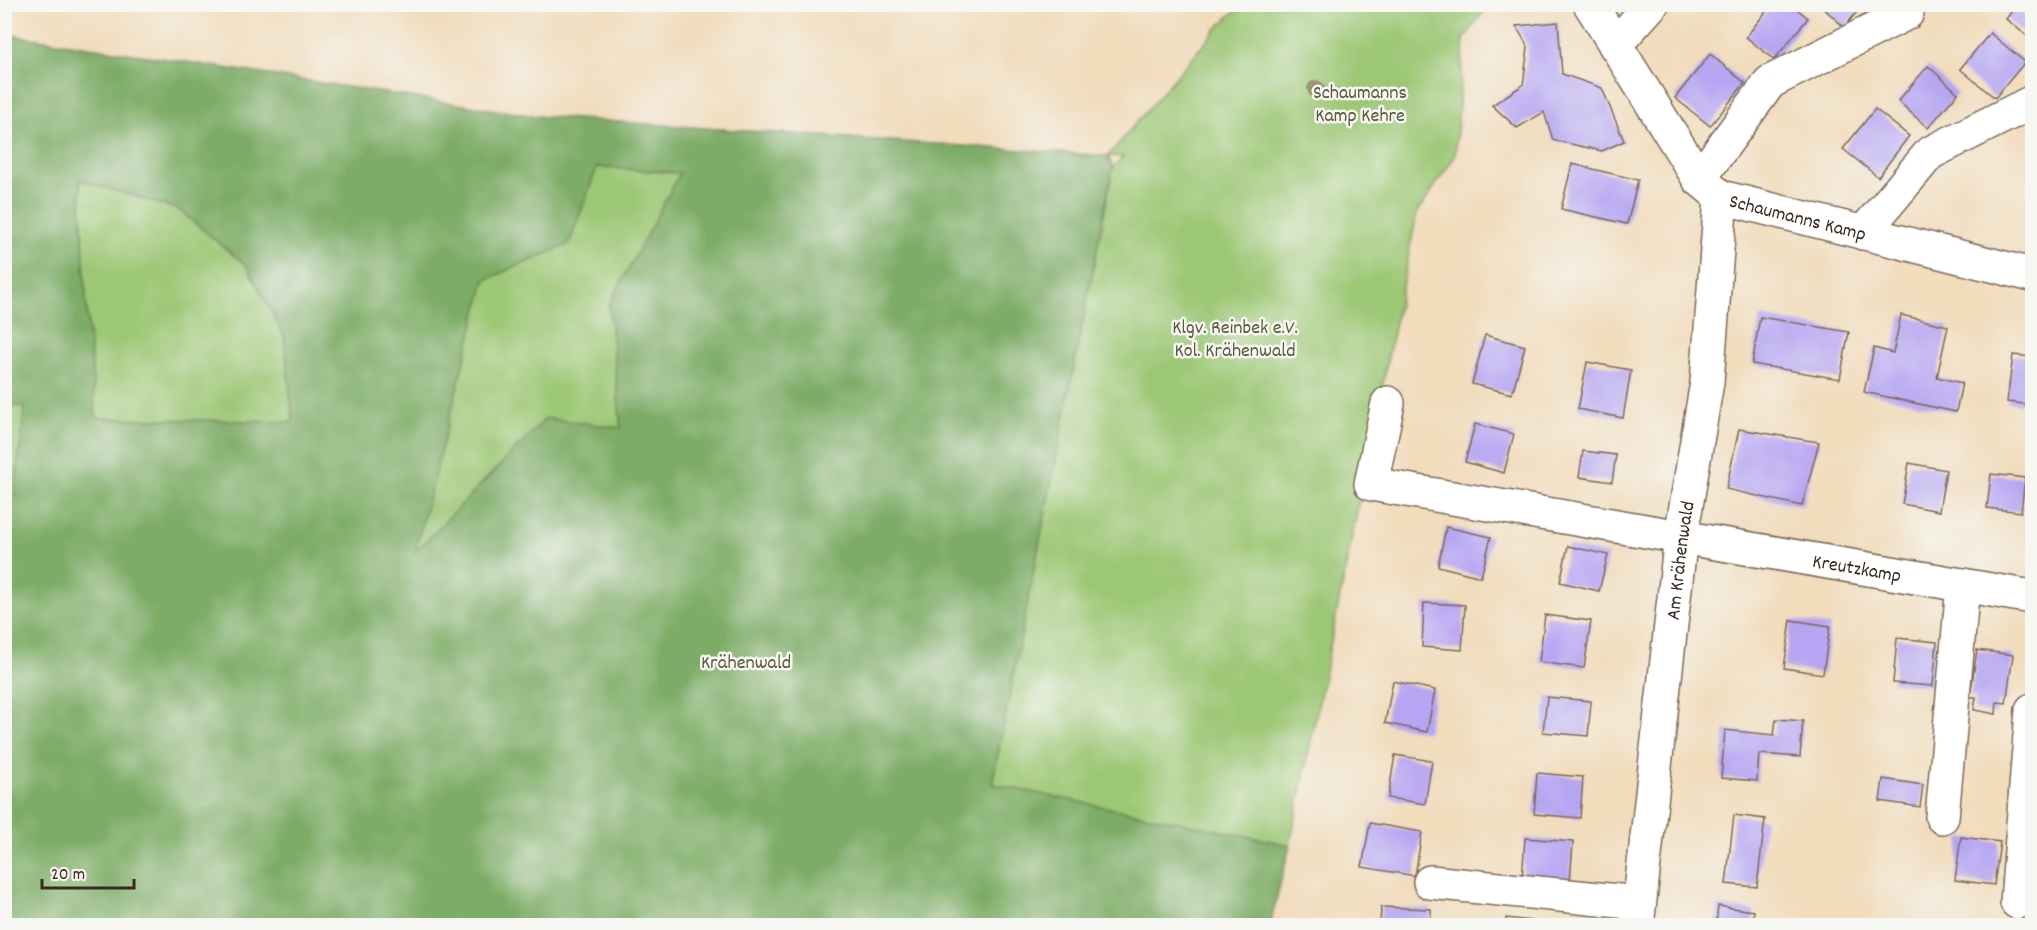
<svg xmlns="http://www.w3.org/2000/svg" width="2037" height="930" viewBox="0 0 2037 930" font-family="Dekko,sans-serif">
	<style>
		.green { fill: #9cc774; stroke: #6c7849; stroke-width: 1.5 }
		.forest { fill: #7dac66; stroke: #5c6b42; stroke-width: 1.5; fill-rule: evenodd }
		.building { fill: #b5a5f2 }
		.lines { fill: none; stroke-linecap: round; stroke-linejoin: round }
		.minor-casing { stroke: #7b6855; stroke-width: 36 }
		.minor { stroke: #fff; stroke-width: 33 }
		.tree { fill: #9d9473 }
		.labels { text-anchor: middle; stroke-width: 5; stroke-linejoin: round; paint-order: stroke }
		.park-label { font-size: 20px; fill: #585938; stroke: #f6f6f2 }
		.street-label { font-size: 20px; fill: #3b2a1e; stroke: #f6f6f2 }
	</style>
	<rect width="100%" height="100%" fill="#f6f6f2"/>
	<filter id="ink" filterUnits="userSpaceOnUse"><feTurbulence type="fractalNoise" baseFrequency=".0167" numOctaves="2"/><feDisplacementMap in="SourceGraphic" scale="12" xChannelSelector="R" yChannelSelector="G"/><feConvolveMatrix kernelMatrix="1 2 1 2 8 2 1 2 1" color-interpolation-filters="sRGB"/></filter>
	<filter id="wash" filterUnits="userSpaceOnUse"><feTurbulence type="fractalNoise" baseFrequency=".008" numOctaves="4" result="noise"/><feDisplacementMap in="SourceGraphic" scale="24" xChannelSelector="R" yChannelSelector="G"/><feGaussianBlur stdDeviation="1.35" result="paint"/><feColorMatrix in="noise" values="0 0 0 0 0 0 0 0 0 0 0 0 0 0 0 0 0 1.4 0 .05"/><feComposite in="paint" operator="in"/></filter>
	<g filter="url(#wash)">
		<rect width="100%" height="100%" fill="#f1dcbc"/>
		<!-- green -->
		<g class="green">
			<path d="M 1242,5 L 1488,5 L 1464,39 L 1455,156 L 1417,213 L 1290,845 L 992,784 L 1113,167 L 1123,157 L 1108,156 L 1219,26 Z"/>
			<path d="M 597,167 L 681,173 L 609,305 L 621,428 L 414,553 L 485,280 L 569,244 Z"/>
			<path d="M 80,180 L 179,210 L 247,266 L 284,336 L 294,422 L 96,418 L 86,300 Z"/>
			<path d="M 5,405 L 25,406 L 13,504 L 5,519 Z"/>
		</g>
		<!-- forest -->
		<path class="forest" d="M 5,34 L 535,116 L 1108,156 L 1113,167 L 992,784 L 1290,845 L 1270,925 L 5,925 L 4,519 L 13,504 L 25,407 L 5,405 ZM 597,167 L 680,173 L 609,305 L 621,428 L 546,418 L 415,552 L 485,280 L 569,244 ZM 80,180 L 179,210 L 247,266 L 284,336 L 293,422 L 96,418 L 86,300 Z"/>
		<g id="blocks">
			<!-- building -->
			<g class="building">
				<path d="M 1772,4 L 1791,4 L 1808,18 L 1774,60 L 1746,37 Z"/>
				<path d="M 1819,4 L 1864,4 L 1844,27 Z"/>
				<path d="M 2017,4 L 2032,4 L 2032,40 L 2006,19 Z"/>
				<path d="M 1558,22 L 1562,74 L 1602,88 L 1624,141 L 1602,151 L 1553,140 L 1544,112 L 1517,128 L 1492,105 L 1523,85 L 1528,47 L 1516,26 Z"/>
				<path d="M 1990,33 L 2025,62 L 1995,98 L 1960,69 Z"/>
				<path d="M 1710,54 L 1745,83 L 1710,126 L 1675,98 Z"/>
				<path d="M 1928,66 L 1958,93 L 1928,128 L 1898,101 Z"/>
				<path d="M 1875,109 L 1909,136 L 1878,177 L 1843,149 Z"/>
				<path d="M 1572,164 L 1638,180 L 1627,224 L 1561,209 Z"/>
				<path d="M 1901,315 L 1948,326 L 1937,377 L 1962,383 L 1956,412 L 1864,392 L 1874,348 L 1893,353 Z"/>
				<path d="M 1760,317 L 1849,332 L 1840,379 L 1752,364 Z"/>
				<path d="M 1485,335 L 1525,346 L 1512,394 L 1472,384 Z"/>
				<path d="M 2013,355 L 2032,357 L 2032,405 L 2007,402 Z"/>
				<path d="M 1587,362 L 1631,370 L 1623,418 L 1578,409 Z"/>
				<path d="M 1475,424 L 1514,434 L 1504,473 L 1465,462 Z"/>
				<path d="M 1739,429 L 1819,442 L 1802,506 L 1726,489 Z"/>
				<path d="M 1583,451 L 1616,455 L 1612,482 L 1579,477 Z"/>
				<path d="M 1909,463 L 1946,470 L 1939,511 L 1902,504 Z"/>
				<path d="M 1991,474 L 2025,478 L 2021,512 L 1987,508 Z"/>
				<path d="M 1446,527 L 1491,537 L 1481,577 L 1438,566 Z"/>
				<path d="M 1568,546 L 1608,555 L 1599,591 L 1560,582 Z"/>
				<path d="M 1424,603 L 1465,605 L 1462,650 L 1422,647 Z"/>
				<path d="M 1545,615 L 1591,621 L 1584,668 L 1539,662 Z"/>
				<path d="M 1791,620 L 1830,626 L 1823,674 L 1784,668 Z"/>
				<path d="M 1897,638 L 1937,642 L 1933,686 L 1893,683 Z"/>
				<path d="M 1977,650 L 2013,655 L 2006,703 L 1997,702 L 1996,714 L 1974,710 L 1976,697 L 1970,697 Z"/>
				<path d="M 1393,681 L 1435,690 L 1427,732 L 1385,723 Z"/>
				<path d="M 1547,697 L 1591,701 L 1588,736 L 1543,732 Z"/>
				<path d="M 1776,719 L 1803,721 L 1800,757 L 1759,754 L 1757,781 L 1721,778 L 1725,730 L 1774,735 Z"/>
				<path d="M 1395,755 L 1432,761 L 1425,804 L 1388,798 Z"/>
				<path d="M 1537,773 L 1583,777 L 1580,818 L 1534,814 Z"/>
				<path d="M 1883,779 L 1923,785 L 1920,807 L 1880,801 Z"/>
				<path d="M 1734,815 L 1765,819 L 1757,887 L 1726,884 Z"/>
				<path d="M 1370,823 L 1422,832 L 1415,876 L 1362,867 Z"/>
				<path d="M 1961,837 L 2000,842 L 1994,885 L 1955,880 Z"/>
				<path d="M 1525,838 L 1573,842 L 1570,883 L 1522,880 Z"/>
				<path d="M 1718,906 L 1754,911 L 1753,926 L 1716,926 Z"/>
				<path d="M 1381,907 L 1431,909 L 1431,926 L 1380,926 Z"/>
				<path d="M 1506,918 L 1559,924 L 1559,926 L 1505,926 Z"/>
			</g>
		</g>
	</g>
	<g filter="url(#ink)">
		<use href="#blocks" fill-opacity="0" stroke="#7b6855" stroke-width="1.5"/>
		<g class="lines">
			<defs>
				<g id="minor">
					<path id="s1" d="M 1590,4 L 1699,179 L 1721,197 L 2032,275"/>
					<path d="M 1615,45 L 1652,4"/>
					<path d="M 1699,179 L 1770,82 L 1907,13"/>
					<path d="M 1863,233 L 1930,153 L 2032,102"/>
					<path id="s2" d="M 1388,403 L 1371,484 L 2032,597"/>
					<path d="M 1942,817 L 1963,585"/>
					<path d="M 1430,882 L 1639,903"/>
					<path d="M 2017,902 L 2032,710"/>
					<path id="s3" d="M 1637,926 L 1681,536 L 1707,382 L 1721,197"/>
				</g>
			</defs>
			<!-- minor casing -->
			<use href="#minor" class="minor-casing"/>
			<!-- minor -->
			<use href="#minor" class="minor"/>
		</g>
		<!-- trees -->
		<circle class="tree" cx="1316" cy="89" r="9"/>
	</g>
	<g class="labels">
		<!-- park labels -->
		<g class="park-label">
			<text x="1360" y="98">Schaumanns<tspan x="1360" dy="23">Kamp Kehre</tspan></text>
			<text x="1235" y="333">Klgv. Reinbek e.V.<tspan x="1235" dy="23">Kol. Krähenwald</tspan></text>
			<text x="746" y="668">Krähenwald</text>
		</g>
		<!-- street labels -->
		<g class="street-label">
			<text dy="7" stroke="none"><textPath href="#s1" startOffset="314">Schaumanns Kamp</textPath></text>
			<text dy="7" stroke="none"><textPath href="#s3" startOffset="368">Am Krähenwald</textPath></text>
			<text dy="7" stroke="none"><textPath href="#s2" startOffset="576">Kreutzkamp</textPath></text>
		</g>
	</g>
	<!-- margin -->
	<rect width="2037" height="930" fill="none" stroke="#f6f6f2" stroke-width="24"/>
	<!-- scale -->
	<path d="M42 879v9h92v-9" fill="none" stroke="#3b2a1e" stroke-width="3"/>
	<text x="51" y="879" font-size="18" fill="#3b2a1e" stroke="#f6f6f2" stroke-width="4.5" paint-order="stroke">20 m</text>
</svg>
